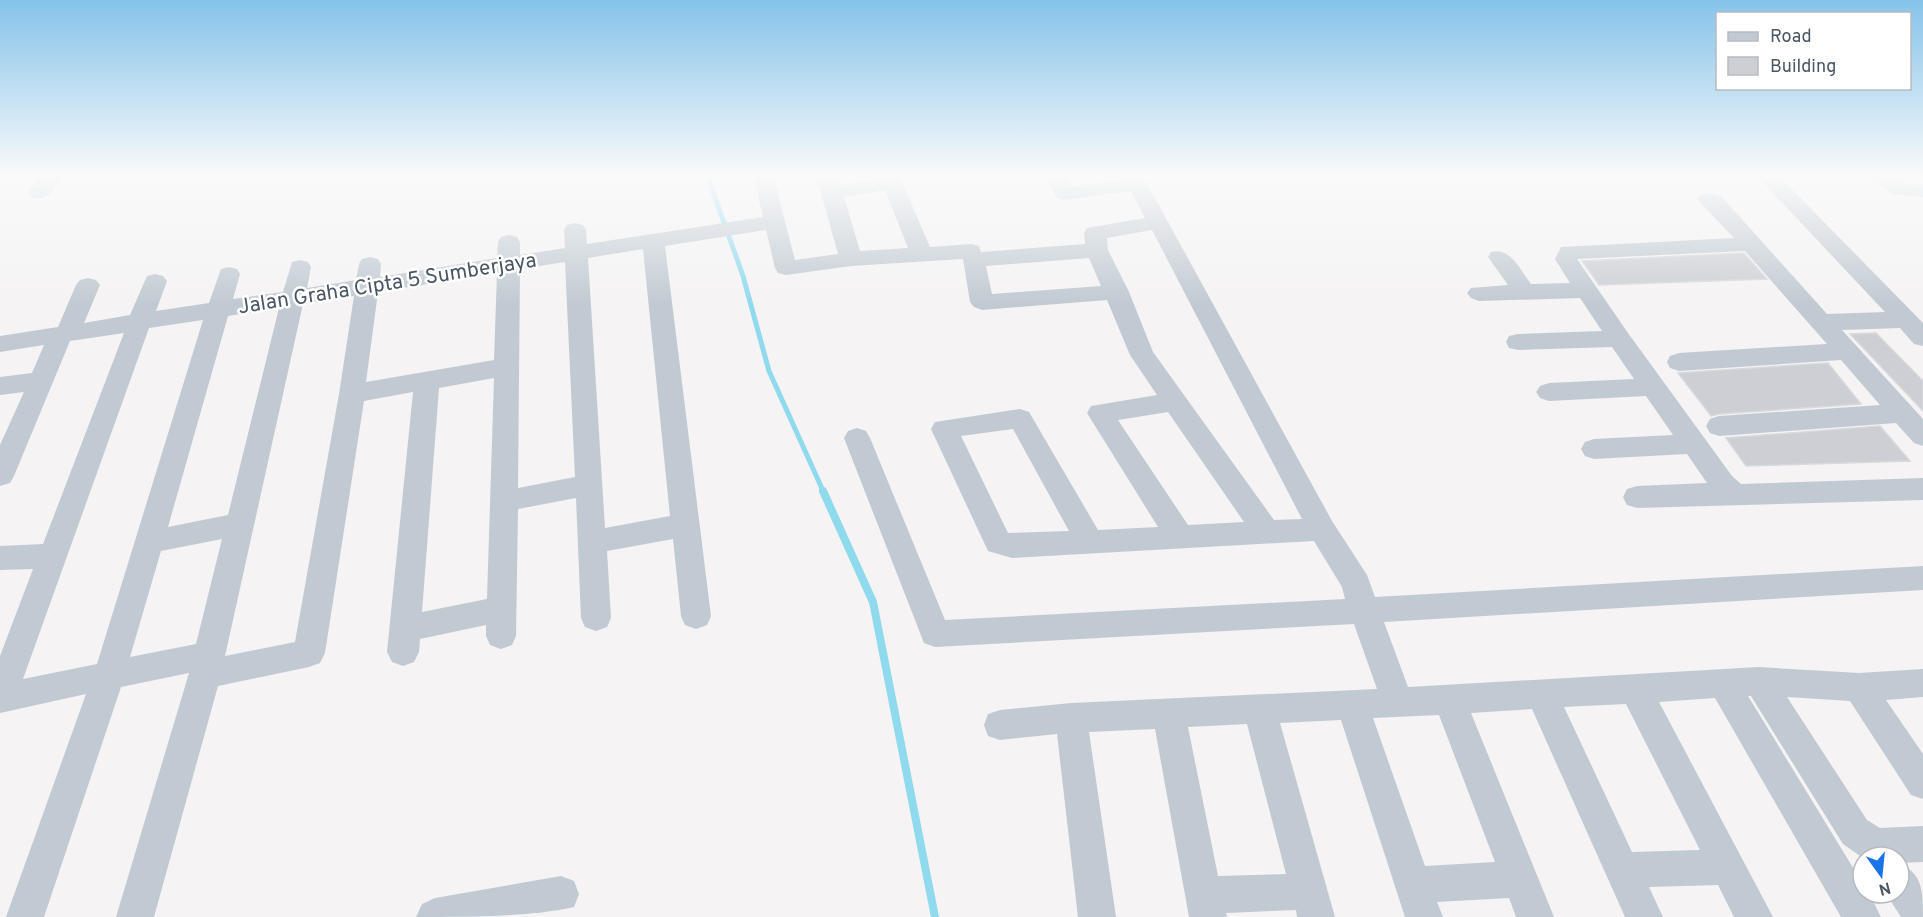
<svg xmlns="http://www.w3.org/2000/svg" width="1923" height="917" viewBox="0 0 1923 917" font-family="Overpass,sans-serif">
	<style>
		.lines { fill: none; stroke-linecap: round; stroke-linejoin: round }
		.stream-far1 { stroke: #90daee; stroke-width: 5 }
		.stream { stroke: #90daee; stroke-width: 8 }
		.building { fill: #cdcfd5; stroke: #d7d9de; stroke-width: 1.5 }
		.minor { fill: #c1cad2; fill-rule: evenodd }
		.labels { text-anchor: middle; stroke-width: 5; stroke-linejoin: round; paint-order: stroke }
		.street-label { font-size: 21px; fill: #4a5661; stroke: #fff }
	</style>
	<rect width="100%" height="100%" fill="#f5f3f3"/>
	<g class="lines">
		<!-- stream-far1 -->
		<path class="stream-far1" d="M 707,175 L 743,276 L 769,371 L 824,493"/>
		<!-- stream -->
		<path class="stream" d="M 823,491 L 873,602 L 935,917"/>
	</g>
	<!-- building -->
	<g class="building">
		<path d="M 1744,253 L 1767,279 L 1599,285 L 1582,261 Z"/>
		<path d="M 1876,333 L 1923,381 L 1923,411 L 1850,334 Z"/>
		<path d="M 1828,363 L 1861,404 L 1719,414 L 1711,416 L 1678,373 Z"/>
		<path d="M 1880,426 L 1910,461 L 1746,466 L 1726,438 Z"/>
	</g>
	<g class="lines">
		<!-- minor -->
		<g class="minor">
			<path d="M 42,175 L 63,175 C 55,188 48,202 32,197 L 28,193 Z"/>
			<path d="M 753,175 L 773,175 L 795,260 L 838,254 L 816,175 L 836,175 L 840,185 L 880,179 L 879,175 L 899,175 L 930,247 L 971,244 L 979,246 L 981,252 L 1085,244 L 1084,233 L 1087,228 L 1145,218 L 1131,191 L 1064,200 L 1057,198 L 1044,175 L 1064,175 L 1071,187 L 1138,178 L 1145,180 L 1332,521 L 1367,575 L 1375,597 L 1923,566 L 1923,590 L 1384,622 L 1408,687 L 1759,667 L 1859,673 L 1923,669 L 1923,697 L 1886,700 L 1923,754 L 1923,799 L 1911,795 L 1850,701 L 1787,697 L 1867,820 L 1880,828 L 1923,826 L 1923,862 L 1899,863 L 1899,857 L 1863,858 L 1843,844 L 1751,696 L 1748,696 L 1863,884 L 1863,893 L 1869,893 L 1881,917 L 1841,917 L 1715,698 L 1659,702 L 1773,917 L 1734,917 L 1718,885 L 1649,887 L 1663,917 L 1625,917 L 1532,709 L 1471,713 L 1554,917 L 1516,917 L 1509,898 L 1437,902 L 1443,917 L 1405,917 L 1341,720 L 1280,723 L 1335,917 L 1297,917 L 1296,910 L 1226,913 L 1227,917 L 1189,917 L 1155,729 L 1089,732 L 1116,917 L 1078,917 L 1057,734 L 1000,740 L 988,736 L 984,725 L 988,714 L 1000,710 L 1071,703 L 1377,689 L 1354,624 L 935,647 L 924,643 L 844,438 L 848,431 L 857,428 L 866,431 L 870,438 L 945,620 L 1345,599 L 1342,587 L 1314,541 L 1012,558 L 988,551 L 931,429 L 935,422 L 1020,409 L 1029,412 L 1098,530 L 1158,527 L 1087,413 L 1091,406 L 1157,395 L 1130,355 L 1107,300 L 982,310 L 974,307 L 970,302 L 963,259 L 851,266 L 786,275 L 778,273 L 775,268 L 766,230 L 665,246 L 711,616 L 707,625 L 696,629 L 685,625 L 681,616 L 673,539 L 607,551 L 611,618 L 607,627 L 596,631 L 585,627 L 581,618 L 576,498 L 518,509 L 516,636 L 512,645 L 501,649 L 490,645 L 486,636 L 486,625 L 420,639 L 419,652 L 414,662 L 403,666 L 392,662 L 387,652 L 413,392 L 364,401 L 325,653 L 320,663 L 309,667 L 218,686 L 154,917 L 116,917 L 189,673 L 121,687 L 44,917 L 6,917 L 86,694 L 0,713 L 0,656 L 33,569 L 0,570 L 0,546 L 43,544 L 124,333 L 70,341 L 14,476 L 10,483 L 0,486 L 0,445 L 24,392 L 0,395 L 0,377 L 32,373 L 44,345 L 0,352 L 0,336 L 58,327 L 76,285 L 80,280 L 88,278 L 96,280 L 100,285 L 84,323 L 130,315 L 147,276 L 155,274 L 163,276 L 167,281 L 156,311 L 209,303 L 221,269 L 229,267 L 237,269 L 240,274 L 233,299 L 283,292 L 292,262 L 300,260 L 308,262 L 311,267 L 307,288 L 356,280 L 359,264 L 362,259 L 370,257 L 378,259 L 381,264 L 380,277 L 497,258 L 498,242 L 501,237 L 509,235 L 517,237 L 520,242 L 520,255 L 565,248 L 564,230 L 567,225 L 575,223 L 583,225 L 586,230 L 587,244 L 763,217 ZM 885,190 L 908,248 L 860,251 L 844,197 ZM 1152,230 L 1302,519 L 1274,520 L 1153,352 L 1129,292 L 1108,250 L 1107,238 ZM 643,249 L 670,516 L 605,528 L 588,258 ZM 1089,258 L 1101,286 L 992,294 L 986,266 ZM 565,262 L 575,477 L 518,488 L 520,269 ZM 497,273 L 494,360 L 366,382 L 378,292 ZM 354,296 L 339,394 L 295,642 L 225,656 L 303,304 ZM 279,308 L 228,515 L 168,527 L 228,316 ZM 203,320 L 97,664 L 23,679 L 149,328 ZM 494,378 L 487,599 L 422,612 L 439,388 ZM 1168,412 L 1244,522 L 1188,525 L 1118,420 ZM 1013,429 L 1069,531 L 1008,533 L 961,436 ZM 222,539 L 196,644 L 130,657 L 161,551 ZM 1626,704 L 1700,850 L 1632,852 L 1564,707 ZM 1439,715 L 1495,862 L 1425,866 L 1373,718 ZM 1247,724 L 1286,874 L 1218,876 L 1188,727 Z"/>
			<path d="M 941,175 L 963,175 L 960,179 L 953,181 L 944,179 Z"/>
			<path d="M 1756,175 L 1778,175 L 1923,323 L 1923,346 L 1914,344 L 1900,328 L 1842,330 L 1923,419 L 1923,446 L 1914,443 L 1896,423 L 1719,436 L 1710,433 L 1706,426 L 1710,419 L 1719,416 L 1880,405 L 1841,360 L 1679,371 L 1670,368 L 1667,362 L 1670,356 L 1679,353 L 1827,344 L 1745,251 L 1577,259 L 1628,333 L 1732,476 L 1741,484 L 1923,478 L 1923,500 L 1637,508 L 1627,505 L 1623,497 L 1627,489 L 1637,486 L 1707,483 L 1687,454 L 1594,459 L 1585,456 L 1581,449 L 1585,442 L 1594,439 L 1673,435 L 1646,396 L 1549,401 L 1540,398 L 1536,392 L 1540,386 L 1549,383 L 1634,379 L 1612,347 L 1518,350 L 1509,348 L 1506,342 L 1509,336 L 1518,334 L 1602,331 L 1580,298 L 1479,301 L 1471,298 L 1467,293 L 1471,288 L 1508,285 L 1488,257 L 1491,252 C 1511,247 1520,270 1531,284 L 1570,283 L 1555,259 L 1561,247 L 1734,238 L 1697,199 L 1701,195 L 1708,193 L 1721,196 L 1827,314 L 1885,312 Z"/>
			<path d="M 1870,175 L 1893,175 L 1904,184 L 1923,185 L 1923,197 L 1892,194 Z"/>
			<path d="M 1899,863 C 1923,874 1923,891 1923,917 L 1901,917 L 1886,894 L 1899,893 Z"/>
			<path d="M 561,876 L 574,881 L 579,894 L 574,907 C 531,917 463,917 416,917 L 422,904 L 435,898 Z"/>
		</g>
	</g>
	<!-- sky -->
	<linearGradient id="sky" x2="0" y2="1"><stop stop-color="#85c3ea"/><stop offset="0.58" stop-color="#fafafa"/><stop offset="1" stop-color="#fafafa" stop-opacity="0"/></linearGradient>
	<rect width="1923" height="304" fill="url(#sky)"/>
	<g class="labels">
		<!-- street labels -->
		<g class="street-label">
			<text transform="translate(387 283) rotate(-9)" y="7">Jalan Graha Cipta 5 Sumberjaya</text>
		</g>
	</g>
	<!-- legend -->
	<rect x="1716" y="12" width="195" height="78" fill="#ffffff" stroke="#b7bbc0" stroke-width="1.5"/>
	<rect x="1728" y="32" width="30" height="9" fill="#c1cad2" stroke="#b7bbc0" stroke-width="1.5"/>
	<text x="1770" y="42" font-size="18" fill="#4a5661">Road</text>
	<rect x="1728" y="57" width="30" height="18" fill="#cdcfd5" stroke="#b7bbc0" stroke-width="1.5"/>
	<text x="1770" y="72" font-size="18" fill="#4a5661">Building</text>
	<!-- north arrow -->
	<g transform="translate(1881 875) rotate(165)"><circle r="28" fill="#ffffff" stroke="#b7bbc0" stroke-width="1.5"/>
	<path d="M0-4.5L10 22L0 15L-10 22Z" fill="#1a73e8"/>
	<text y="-9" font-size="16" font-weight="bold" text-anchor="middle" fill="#4a5661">N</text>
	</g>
</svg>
